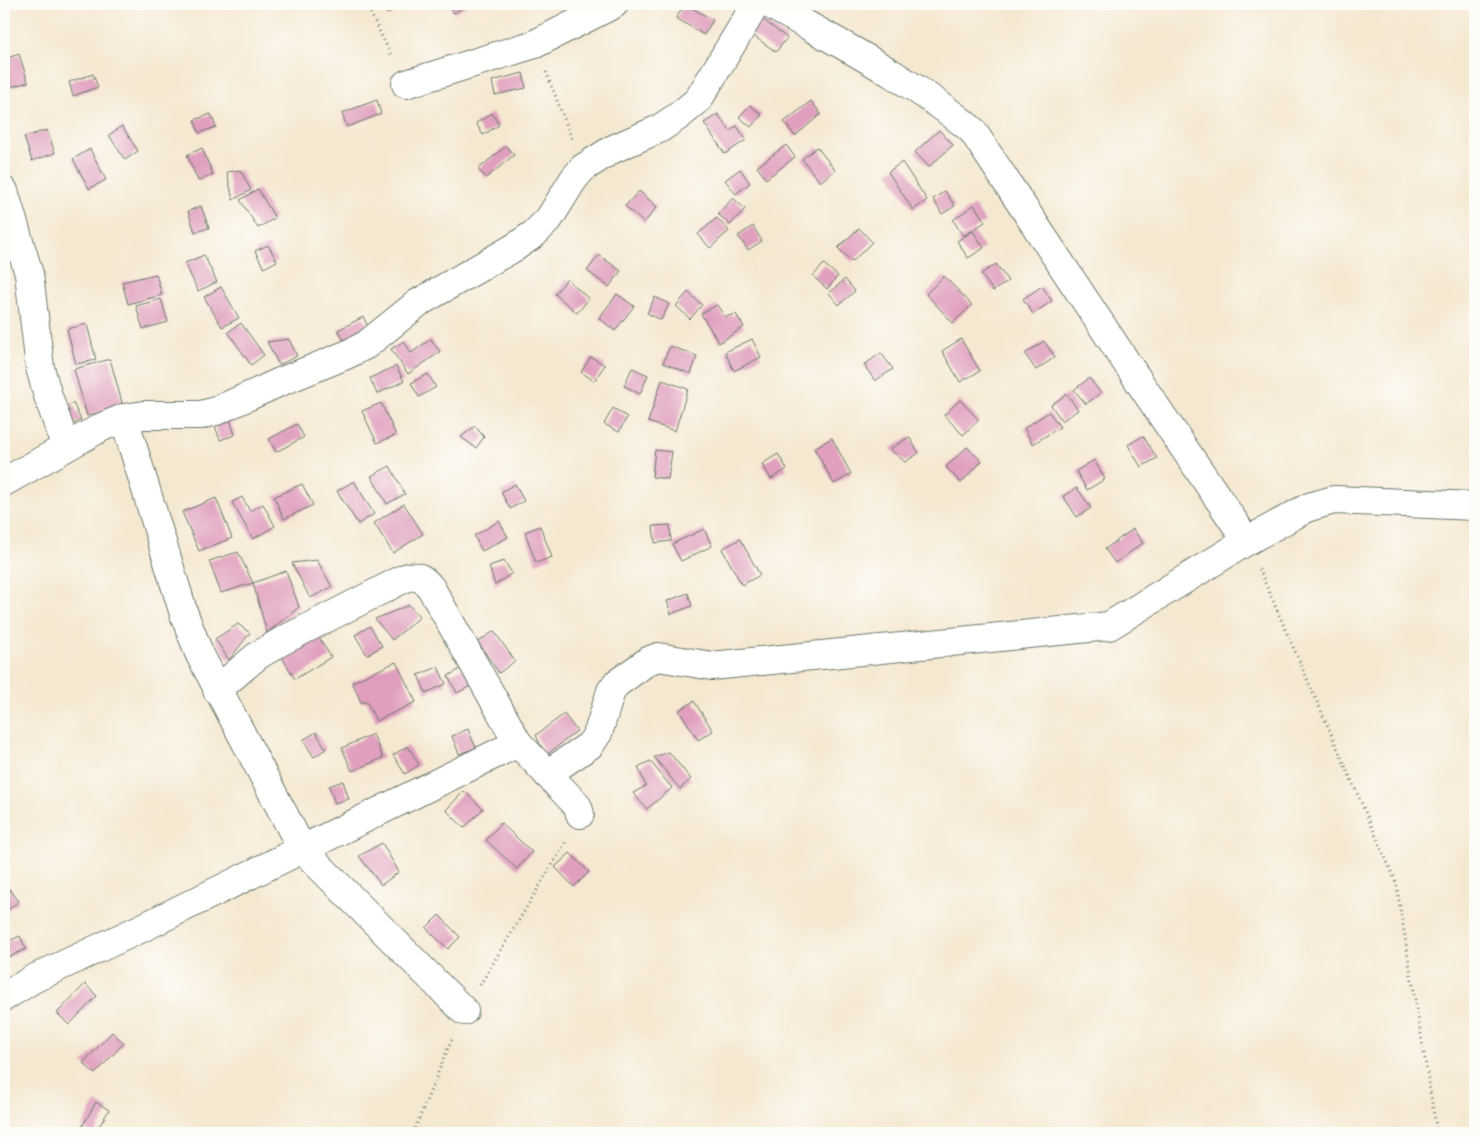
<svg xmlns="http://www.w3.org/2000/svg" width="1479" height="1137" viewBox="0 0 1479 1137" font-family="Vollkorn,serif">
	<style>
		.building { fill: #e09fbe }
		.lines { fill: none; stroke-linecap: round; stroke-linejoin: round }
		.street-casing { stroke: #6a796b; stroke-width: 30 }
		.path { stroke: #6a796b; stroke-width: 3; stroke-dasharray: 1 4; stroke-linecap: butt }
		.street { stroke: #fff; stroke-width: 28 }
	</style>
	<rect width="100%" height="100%" fill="#fdfcf7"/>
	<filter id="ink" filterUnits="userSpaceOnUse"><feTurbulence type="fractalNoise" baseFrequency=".02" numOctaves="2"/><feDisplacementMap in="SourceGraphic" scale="10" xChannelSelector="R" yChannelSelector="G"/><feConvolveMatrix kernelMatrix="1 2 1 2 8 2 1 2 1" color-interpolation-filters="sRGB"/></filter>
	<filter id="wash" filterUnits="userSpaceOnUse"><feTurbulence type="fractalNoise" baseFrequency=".0096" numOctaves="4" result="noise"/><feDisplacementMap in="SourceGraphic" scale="20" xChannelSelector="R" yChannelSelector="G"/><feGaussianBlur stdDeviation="1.12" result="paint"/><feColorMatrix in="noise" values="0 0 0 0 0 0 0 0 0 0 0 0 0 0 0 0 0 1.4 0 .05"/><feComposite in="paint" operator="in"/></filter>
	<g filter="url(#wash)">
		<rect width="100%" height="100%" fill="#f5e8d1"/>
		<g id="blocks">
			<!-- building -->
			<g class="building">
				<path d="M 381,4 L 405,4 L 387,14 Z"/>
				<path d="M 448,4 L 469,4 L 454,13 Z"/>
				<path d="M 685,4 L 713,20 L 704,35 L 676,18 Z"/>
				<path d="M 762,19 L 787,38 L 776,52 L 751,34 Z"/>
				<path d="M 19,54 L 28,82 L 11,87 L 4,59 Z"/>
				<path d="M 523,73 L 526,88 L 495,95 L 492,81 Z"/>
				<path d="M 93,74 L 98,87 L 73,96 L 69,82 Z"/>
				<path d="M 377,100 L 381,114 L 347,127 L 342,113 Z"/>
				<path d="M 811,101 L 821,114 L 795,136 L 784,122 Z"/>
				<path d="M 750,105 L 762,115 L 751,127 L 739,117 Z"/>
				<path d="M 492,113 L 499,125 L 483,135 L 476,123 Z"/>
				<path d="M 211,114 L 216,127 L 199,133 L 194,120 Z"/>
				<path d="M 718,114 L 730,131 L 737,126 L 746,140 L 725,154 L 704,123 Z"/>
				<path d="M 122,126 L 138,151 L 125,160 L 109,135 Z"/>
				<path d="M 47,130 L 55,153 L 32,161 L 24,137 Z"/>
				<path d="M 939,130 L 953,145 L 929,167 L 915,152 Z"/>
				<path d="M 786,145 L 795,157 L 766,179 L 757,167 Z"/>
				<path d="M 506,146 L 514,155 L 486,178 L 478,169 Z"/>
				<path d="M 817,147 L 835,170 L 820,182 L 802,159 Z"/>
				<path d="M 202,148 L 213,175 L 198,181 L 187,155 Z"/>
				<path d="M 90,149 L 106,180 L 89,189 L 73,159 Z"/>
				<path d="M 902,162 L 927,200 L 913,210 L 888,172 Z"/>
				<path d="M 740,169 L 750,183 L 736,194 L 725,180 Z"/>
				<path d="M 240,170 L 251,190 L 233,200 L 227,172 Z"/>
				<path d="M 258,189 L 275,218 L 258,228 L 240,200 Z"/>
				<path d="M 639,191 L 657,207 L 644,223 L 625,206 Z"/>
				<path d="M 945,191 L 955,206 L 942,214 L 933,199 Z"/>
				<path d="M 733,198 L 745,209 L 730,225 L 718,214 Z"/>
				<path d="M 974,205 L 985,222 L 963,236 L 953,220 Z"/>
				<path d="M 201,206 L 209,228 L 195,232 L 188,211 Z"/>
				<path d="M 717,218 L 729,231 L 710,248 L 698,234 Z"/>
				<path d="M 753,226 L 762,241 L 748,250 L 738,236 Z"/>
				<path d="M 859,228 L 872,242 L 852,262 L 838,248 Z"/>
				<path d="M 973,231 L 984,248 L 968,258 L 957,241 Z"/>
				<path d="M 268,245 L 277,261 L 264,268 L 255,251 Z"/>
				<path d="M 204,255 L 217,282 L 198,291 L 185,263 Z"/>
				<path d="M 599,255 L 621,271 L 609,287 L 587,271 Z"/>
				<path d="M 824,264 L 838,276 L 827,289 L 813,276 Z"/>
				<path d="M 996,264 L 1008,281 L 993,291 L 981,274 Z"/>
				<path d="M 156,274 L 162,295 L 128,304 L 122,282 Z"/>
				<path d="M 944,276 L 972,305 L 953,323 L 926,294 Z"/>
				<path d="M 567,279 L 589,299 L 577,313 L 555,294 Z"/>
				<path d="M 845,279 L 855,291 L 839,305 L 829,293 Z"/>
				<path d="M 1042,286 L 1052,301 L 1033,314 L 1023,299 Z"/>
				<path d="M 221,287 L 239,318 L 222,327 L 204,297 Z"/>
				<path d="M 688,292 L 702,305 L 690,319 L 676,306 Z"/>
				<path d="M 617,294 L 634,306 L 615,331 L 599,318 Z"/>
				<path d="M 655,297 L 669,304 L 661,320 L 647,313 Z"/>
				<path d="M 161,299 L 168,322 L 143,329 L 136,306 Z"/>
				<path d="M 717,305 L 725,317 L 736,314 L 744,327 L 719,343 L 701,314 Z"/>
				<path d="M 363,317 L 370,330 L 346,344 L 338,330 Z"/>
				<path d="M 241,323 L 264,355 L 251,365 L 228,332 Z"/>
				<path d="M 87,324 L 96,360 L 76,364 L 67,329 Z"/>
				<path d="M 289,339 L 297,356 L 279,365 L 267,342 Z"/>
				<path d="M 431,339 L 440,352 L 408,374 L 391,349 L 404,341 L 411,353 Z"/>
				<path d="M 752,339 L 761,357 L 734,371 L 725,352 Z"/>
				<path d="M 961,339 L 980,371 L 960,382 L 942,351 Z"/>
				<path d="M 1044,341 L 1055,357 L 1036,370 L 1025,354 Z"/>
				<path d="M 670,346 L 697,356 L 691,374 L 663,363 Z"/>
				<path d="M 881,353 L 893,369 L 875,381 L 864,365 Z"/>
				<path d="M 591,357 L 605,365 L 594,381 L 581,372 Z"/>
				<path d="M 110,359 L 123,406 L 87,416 L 74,369 Z"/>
				<path d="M 396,366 L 404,381 L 377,394 L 370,378 Z"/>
				<path d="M 632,368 L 648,375 L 640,394 L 624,386 Z"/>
				<path d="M 428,374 L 436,387 L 419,397 L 411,383 Z"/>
				<path d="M 1089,378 L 1101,393 L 1086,404 L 1074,390 Z"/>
				<path d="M 662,380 L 688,389 L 675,431 L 648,422 Z"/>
				<path d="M 1067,394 L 1078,410 L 1062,421 L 1051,405 Z"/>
				<path d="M 960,400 L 979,420 L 963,435 L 944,415 Z"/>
				<path d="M 73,403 L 81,420 L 66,428 L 58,411 Z"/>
				<path d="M 381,403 L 396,435 L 377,443 L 362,411 Z"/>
				<path d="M 613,408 L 627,417 L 619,432 L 604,424 Z"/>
				<path d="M 210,412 L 228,413 L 235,435 L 220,440 Z"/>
				<path d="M 1049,412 L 1060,427 L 1033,444 L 1024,428 Z"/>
				<path d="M 297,424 L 304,437 L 276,452 L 269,439 Z"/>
				<path d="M 475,426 L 484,437 L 476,448 L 461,437 Z"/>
				<path d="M 1143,436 L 1157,458 L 1141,467 L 1128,445 Z"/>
				<path d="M 909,437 L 919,453 L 905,462 L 890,449 Z"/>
				<path d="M 832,438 L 851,474 L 834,484 L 814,448 Z"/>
				<path d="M 967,447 L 982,461 L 961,483 L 946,467 Z"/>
				<path d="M 655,450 L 672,452 L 668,479 L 652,477 Z"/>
				<path d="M 778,454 L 787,469 L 771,479 L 762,464 Z"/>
				<path d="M 1094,460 L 1105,479 L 1087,490 L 1076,471 Z"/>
				<path d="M 390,466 L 405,494 L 387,504 L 371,476 Z"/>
				<path d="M 354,481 L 374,514 L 358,524 L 337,491 Z"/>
				<path d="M 302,484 L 313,505 L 284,519 L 274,497 Z"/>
				<path d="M 515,484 L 524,501 L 510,509 L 501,492 Z"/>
				<path d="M 1077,488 L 1091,508 L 1077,517 L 1063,496 Z"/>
				<path d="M 242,497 L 250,511 L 263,504 L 275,526 L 253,539 L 232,502 Z"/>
				<path d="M 216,498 L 232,538 L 199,551 L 182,512 Z"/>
				<path d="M 404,504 L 423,534 L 393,553 L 374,523 Z"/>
				<path d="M 499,521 L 508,537 L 482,551 L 474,536 Z"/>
				<path d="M 670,525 L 671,541 L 655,543 L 653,526 Z"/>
				<path d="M 540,526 L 552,557 L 536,563 L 525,532 Z"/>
				<path d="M 704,529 L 712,546 L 681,561 L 672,544 Z"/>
				<path d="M 1133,529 L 1143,543 L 1115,563 L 1105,549 Z"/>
				<path d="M 740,539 L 760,575 L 742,585 L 722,549 Z"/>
				<path d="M 238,552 L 253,583 L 286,571 L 299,607 L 267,633 L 253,583 L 221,593 L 209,561 Z"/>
				<path d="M 317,560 L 332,587 L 310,598 L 292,563 Z"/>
				<path d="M 504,561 L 512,573 L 495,585 L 489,566 Z"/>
				<path d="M 688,593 L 692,606 L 671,614 L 667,601 Z"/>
				<path d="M 409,605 L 420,617 L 392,640 L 375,619 Z"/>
				<path d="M 238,624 L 250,633 L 229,660 L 215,639 Z"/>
				<path d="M 370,626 L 382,646 L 367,655 L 355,635 Z"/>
				<path d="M 315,631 L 331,657 L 295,679 L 279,652 Z"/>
				<path d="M 494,631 L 515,661 L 499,673 L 478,642 Z"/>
				<path d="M 396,662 L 416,702 L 376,721 L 367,702 L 361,702 L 352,682 Z"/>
				<path d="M 438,667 L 446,684 L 426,693 L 418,675 Z"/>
				<path d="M 464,667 L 474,684 L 457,693 L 448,676 Z"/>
				<path d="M 694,701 L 713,731 L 698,740 L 679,710 Z"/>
				<path d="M 564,714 L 577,731 L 545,756 L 536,735 Z"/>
				<path d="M 468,729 L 476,748 L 459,754 L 452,736 Z"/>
				<path d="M 316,732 L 326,749 L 314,757 L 303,740 Z"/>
				<path d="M 373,734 L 383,758 L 352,771 L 342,748 Z"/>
				<path d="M 408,746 L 419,765 L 405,774 L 393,755 Z"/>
				<path d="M 669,752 L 691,779 L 680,789 L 654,757 Z"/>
				<path d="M 650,761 L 672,788 L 647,809 L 633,793 L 646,786 L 638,767 Z"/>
				<path d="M 343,781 L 349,799 L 335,803 L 329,786 Z"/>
				<path d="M 464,791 L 483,809 L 464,828 L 446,810 Z"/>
				<path d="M 501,823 L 532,852 L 517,869 L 486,840 Z"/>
				<path d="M 382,843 L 399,872 L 381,885 L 359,856 Z"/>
				<path d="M 570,853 L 589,872 L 574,887 L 555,867 Z"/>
				<path d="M 6,885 L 19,901 L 4,913 L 4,887 Z"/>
				<path d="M 439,915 L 460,937 L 448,949 L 426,928 Z"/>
				<path d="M 20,936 L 26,949 L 9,957 L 4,943 Z"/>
				<path d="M 85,984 L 97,996 L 69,1025 L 57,1013 Z"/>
				<path d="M 112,1032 L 124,1043 L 95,1074 L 83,1063 Z"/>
				<path d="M 96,1102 L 109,1110 L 95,1133 L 92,1133 L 82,1127 Z"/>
			</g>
		</g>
	</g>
	<g filter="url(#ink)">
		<use href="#blocks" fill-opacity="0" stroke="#6a796b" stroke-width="1"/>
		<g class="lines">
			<defs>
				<g id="street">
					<path d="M 769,4 C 838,43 911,79 972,130 L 1148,395 L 1247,541"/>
					<path d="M 406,84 L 535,44 L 614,4"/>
					<path d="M 4,191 L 29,274 L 40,368 L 48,396 L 66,447"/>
					<path d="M 124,418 L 184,614 L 199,653 L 302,849 L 464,1011"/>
					<path d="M 4,482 L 102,427 L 124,418 L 144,415 L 201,415 L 216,411 L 280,382 L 346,355 L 366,345 L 418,303 L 515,247 L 534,234 L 549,219 L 573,180 L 583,168 L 613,149 L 659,129 L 680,115 L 698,100 L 756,4"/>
					<path d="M 217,690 L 257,656 L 282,641 L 405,578 C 417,574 423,578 431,588 L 518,743 L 573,801 L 578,807 L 580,814"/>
					<path d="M 547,774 L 590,745 L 598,733 L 611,691 L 616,684 L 648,661 L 658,657 L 712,666 L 1109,626 L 1247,541 L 1309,507 L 1334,500 L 1475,506"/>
					<path d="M 4,997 L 33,979 L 144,927 L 518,743"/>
				</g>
			</defs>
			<!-- street casing -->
			<use href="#street" class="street-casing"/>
			<!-- path -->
			<g class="path">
				<path d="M 366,4 L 392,57"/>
				<path d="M 546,72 L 572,139"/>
				<path d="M 1259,569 L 1396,882 L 1437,1133"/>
				<path d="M 480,985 L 567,840"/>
				<path d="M 413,1133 L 452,1039"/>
			</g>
			<!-- street -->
			<use href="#street" class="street"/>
		</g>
	</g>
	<!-- margin -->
	<rect width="1479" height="1137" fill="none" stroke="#fdfcf7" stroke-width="20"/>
</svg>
